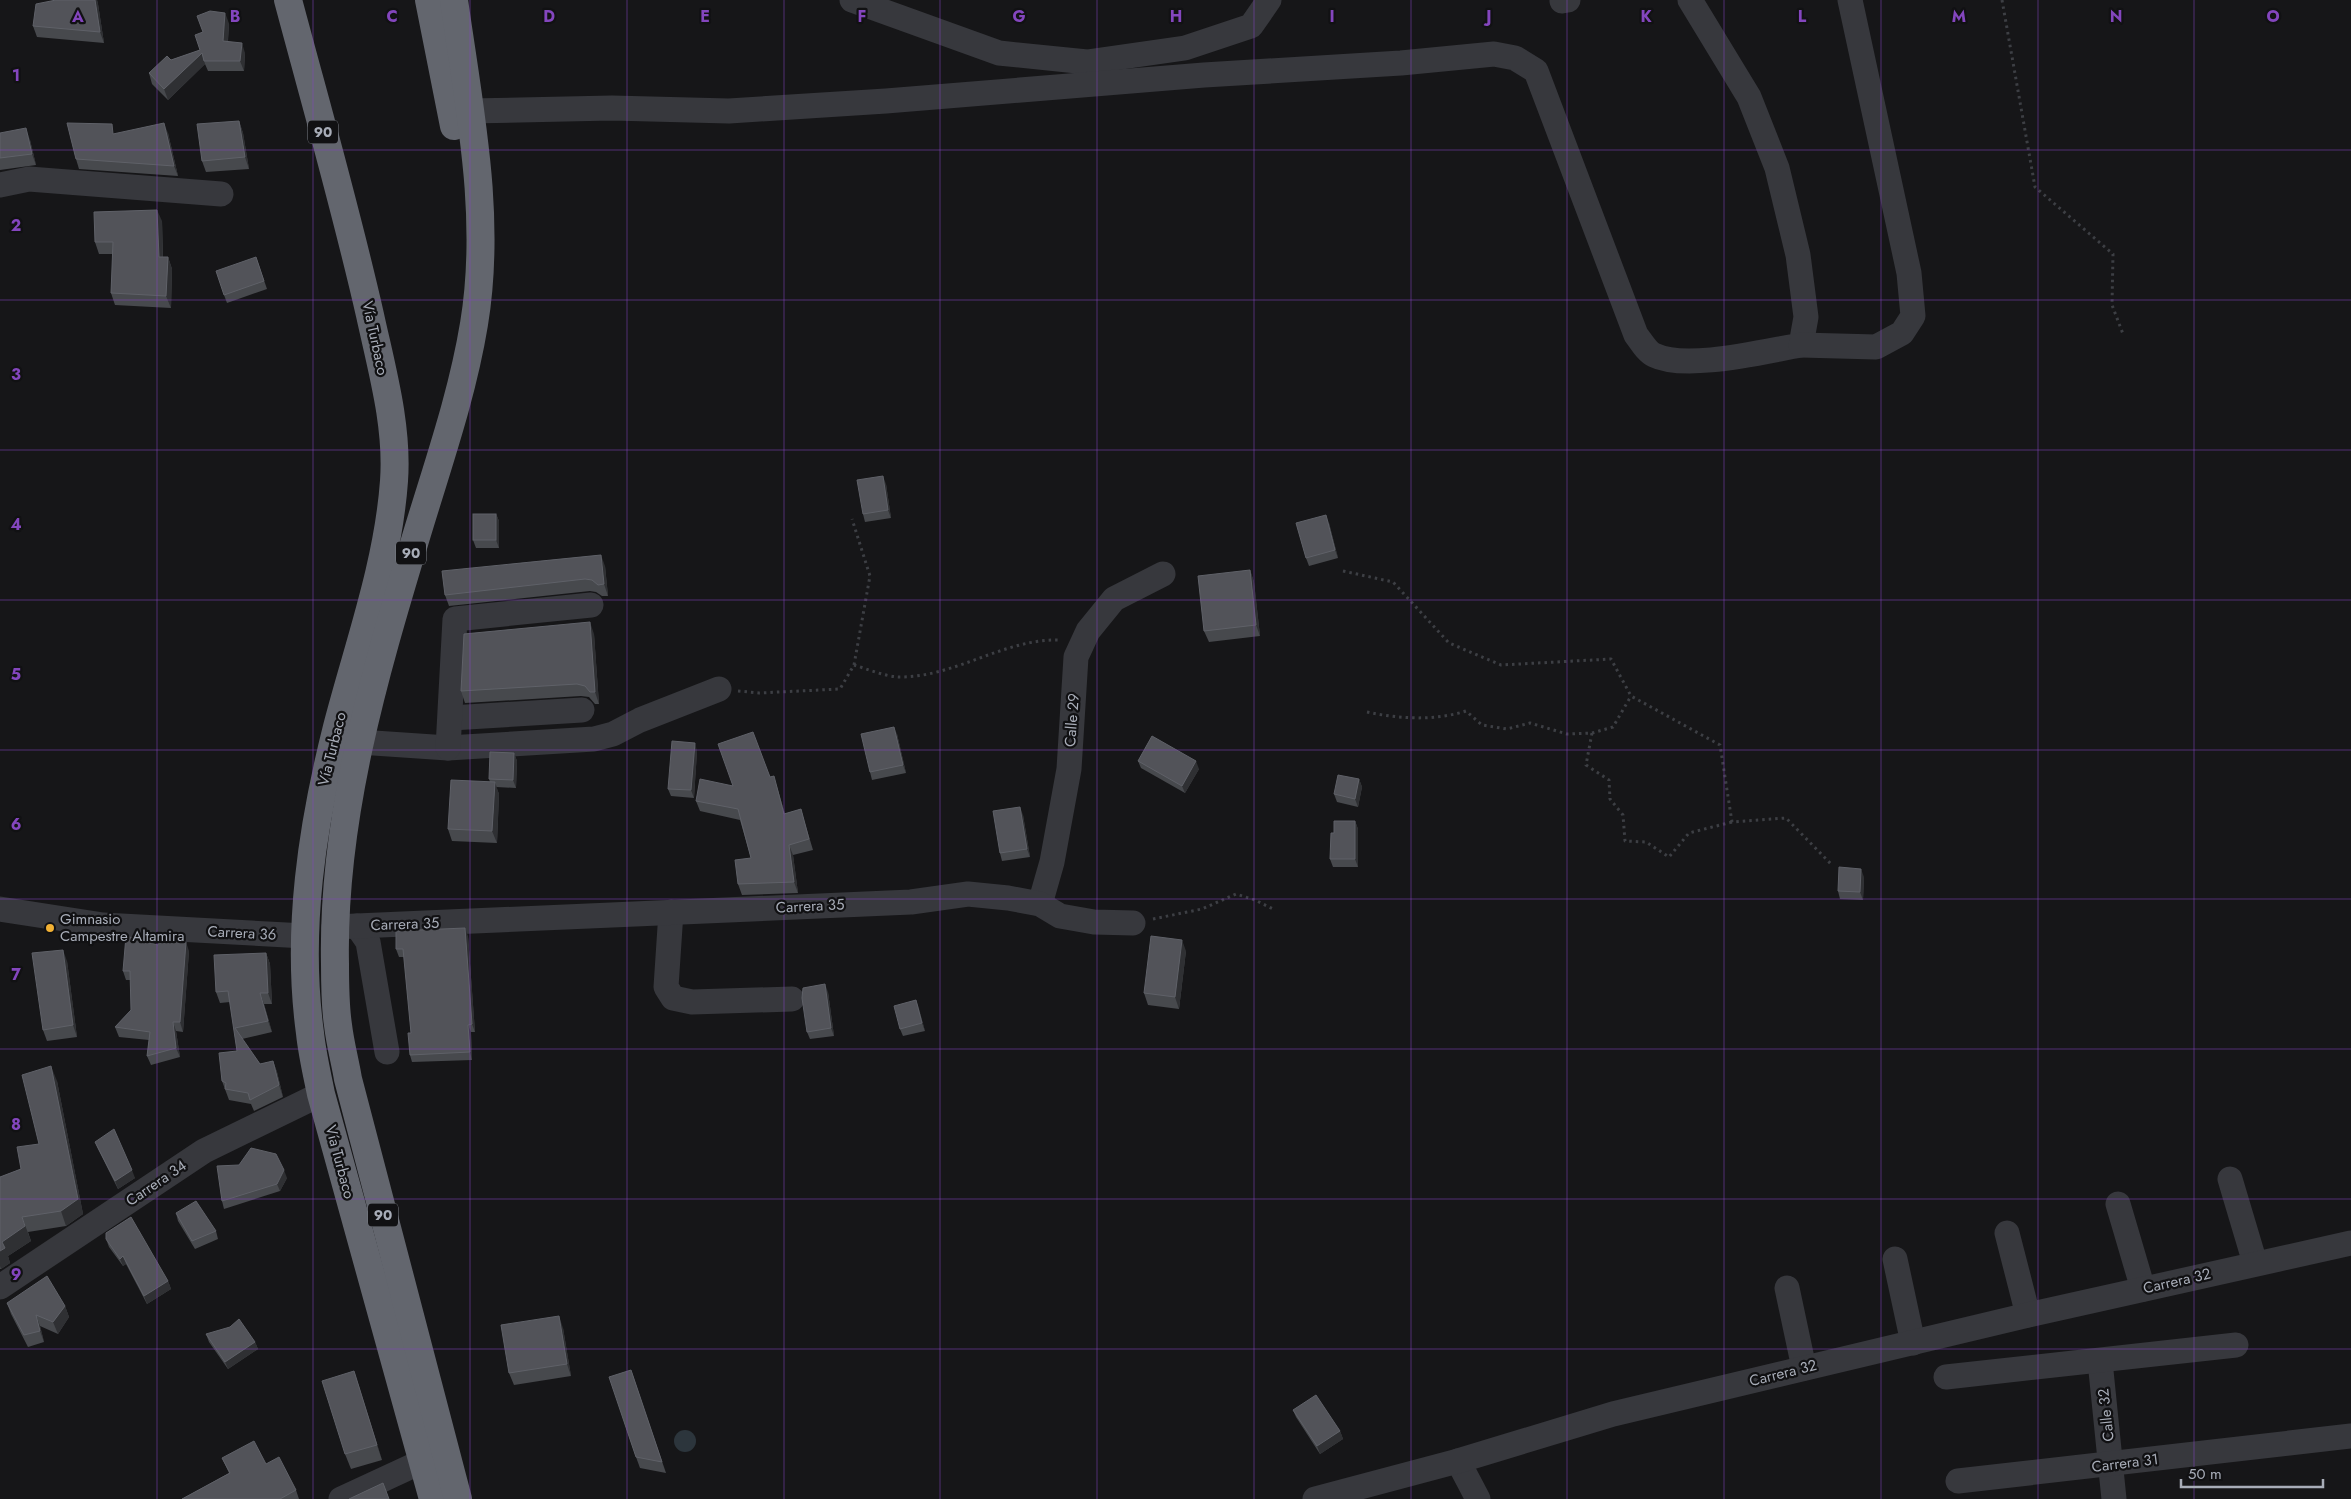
<svg xmlns="http://www.w3.org/2000/svg" width="2351" height="1499" viewBox="0 0 2351 1499" font-family="Jost,sans-serif">
	<style>
		.water { fill: #2c353c }
		.lines { fill: none; stroke-linecap: round; stroke-linejoin: round }
		.path { stroke: #3d3f44; stroke-width: 3; stroke-dasharray: 2.5 4; stroke-linecap: butt }
		.minor { stroke: #37383d; stroke-width: 25 }
		.highway { stroke: #63666e; stroke-width: 28 }
		.wall { fill: #47494d }
		.shaded-wall { fill: #2f3033 }
		.building { fill: #525359; stroke: #5f6168 }
		.grid { fill: none; stroke: #8446be; stroke-width: 1; stroke-opacity: 0.55 }
		.poi-dot { fill: #f2b134; stroke: #111113; stroke-width: 2 }
		.labels { text-anchor: middle; stroke-width: 4.5; stroke-linejoin: round; paint-order: stroke }
		.shield { fill: #111113; stroke: #7b7e86; stroke-width: 1 }
		.shield-label { font-size: 14px; font-weight: bold; fill: #a8adb8 }
		.street-label { font-size: 15px; fill: #a8adb8; stroke: #111113 }
		.poi-label { font-size: 15px; fill: #a8adb8; stroke: #111113; text-anchor: start }
		.grid-label { font-size: 16px; text-anchor: middle; font-weight: bold; fill: #8446be; stroke: #111113; stroke-width: 4.5; stroke-linejoin: round; paint-order: stroke }
	</style>
	<rect width="100%" height="100%" fill="#161618"/>
	<!-- water -->
	<circle class="water" cx="685" cy="1441" r="11"/>
	<g class="lines">
		<!-- path -->
		<g class="path">
			<path d="M 2002,0 L 2035,187 L 2113,254 L 2112,305 L 2123,334"/>
			<path d="M 1343,571 L 1393,582 L 1449,643 L 1501,665 L 1611,659 L 1631,696 L 1720,745 L 1732,822 L 1786,818 L 1831,864"/>
			<path d="M 854,665 C 867,669 884,676 898,677 C 955,678 1004,638 1061,640"/>
			<path d="M 738,691 L 759,693 L 840,689 L 854,665 L 870,576 L 852,519"/>
			<path d="M 1367,712 C 1399,719 1435,721 1466,711 L 1482,725 L 1507,729 L 1530,723 L 1567,734 L 1592,733 L 1613,727 L 1631,696"/>
			<path d="M 1592,733 L 1586,765 L 1609,780 L 1610,799 L 1623,815 L 1625,841 L 1646,842 L 1669,857 L 1689,833 L 1732,822"/>
			<path d="M 1153,919 L 1202,909 L 1236,894 L 1255,900 L 1273,909"/>
		</g>
		<!-- minor -->
		<g class="minor">
			<path d="M 852,0 L 999,53 L 1087,62 L 1185,48 L 1251,26 L 1269,0"/>
			<path d="M 1562,1 L 1568,0"/>
			<path d="M 469,111 L 612,108 L 729,111 L 886,101 L 1204,75 L 1401,63 L 1494,54 L 1515,58 L 1536,71 L 1636,335 C 1641,341 1647,352 1654,355 C 1686,371 1765,351 1801,345 L 1806,317 L 1798,255 L 1777,168 L 1749,97 L 1690,0"/>
			<path d="M 0,185 L 29,179 L 221,194"/>
			<path d="M 1801,345 L 1876,347 L 1902,333 L 1913,316 L 1909,273 L 1850,0"/>
			<path d="M 451,718 L 582,710"/>
			<path d="M 359,742 L 448,748 L 594,739 L 613,734 L 640,720 L 719,689"/>
			<path d="M 448,748 L 455,619 L 591,605"/>
			<path d="M 1040,904 L 1052,862 L 1069,769 L 1076,657 L 1088,631 L 1114,599 L 1163,574"/>
			<path d="M 0,909 L 103,925 L 305,936"/>
			<path d="M 671,912 L 666,987 L 673,998 L 692,1002 L 792,999"/>
			<path d="M 357,926 L 368,942 L 387,1052"/>
			<path d="M 334,927 L 911,902 L 968,894 L 1008,898 L 1040,904 L 1060,916 L 1094,922 L 1133,923"/>
			<path d="M 2230,1179 L 2255,1263"/>
			<path d="M 2118,1204 L 2143,1289"/>
			<path d="M 2007,1233 L 2028,1315"/>
			<path d="M 1895,1259 L 1913,1343"/>
			<path d="M 0,1287 L 204,1151 L 321,1094"/>
			<path d="M 1787,1288 L 1804,1368"/>
			<path d="M 2100,1361 L 2114,1499"/>
			<path d="M 1946,1377 L 2236,1345"/>
			<path d="M 1458,1461 L 1478,1499"/>
			<path d="M 1958,1481 L 2351,1436"/>
			<path d="M 341,1499 L 423,1461"/>
			<path d="M 1315,1499 L 1458,1461 L 1613,1414 L 2028,1315 L 2351,1243"/>
		</g>
		<!-- highway -->
		<g class="highway">
			<path d="M 288,0 C 316,105 346,209 370,315 C 382,370 398,426 394,481 C 388,565 358,646 337,727 C 312,826 296,931 310,1033 C 312,1053 317,1074 321,1094 L 433,1499"/>
			<path d="M 429,0 L 454,126"/>
			<path d="M 454,0 C 469,107 492,216 474,324 C 462,397 437,467 416,537 C 374,676 332,818 335,964 C 335,984 335,1005 338,1025 C 340,1043 345,1061 348,1079 L 458,1499"/>
		</g>
	</g>
	<!-- wall -->
	<g class="wall">
		<path d="M 56,0 L 97,0 L 98,4 L 104,43 L 37,37 L 33,26 Z"/>
		<path d="M 229,23 L 228,41 L 245,53 L 244,71 L 208,71 L 205,64 L 168,100 L 152,84 L 149,73 L 171,60 L 200,50 Z"/>
		<path d="M 239,121 L 243,133 L 249,169 L 206,172 L 202,161 Z"/>
		<path d="M 0,133 L 30,140 L 36,165 L 0,170 Z"/>
		<path d="M 168,133 L 178,176 L 79,169 L 76,159 Z"/>
		<path d="M 162,221 L 163,257 L 168,257 L 172,269 L 171,308 L 115,305 L 111,293 L 113,254 L 99,254 L 95,242 Z"/>
		<path d="M 256,257 L 267,289 L 227,303 L 224,295 Z"/>
		<path d="M 886,484 L 891,518 L 865,522 L 863,514 Z"/>
		<path d="M 496,514 L 499,521 L 499,548 L 476,548 L 473,540 Z"/>
		<path d="M 1329,523 L 1338,558 L 1309,566 L 1306,558 Z"/>
		<path d="M 605,566 L 608,596 L 602,596 L 596,592 L 590,591 L 449,606 L 445,595 Z"/>
		<path d="M 1250,570 L 1254,582 L 1260,636 L 1209,642 L 1204,631 Z"/>
		<path d="M 594,634 L 599,704 L 595,704 L 589,697 L 581,696 L 465,703 L 461,691 Z"/>
		<path d="M 897,734 L 906,773 L 872,780 L 870,772 Z"/>
		<path d="M 697,751 L 694,798 L 671,796 L 668,789 Z"/>
		<path d="M 514,753 L 517,761 L 516,788 L 496,787 L 499,794 L 497,843 L 452,841 L 448,829 L 490,782 L 489,779 Z"/>
		<path d="M 1138,761 L 1199,769 L 1185,793 L 1141,768 Z"/>
		<path d="M 770,777 L 777,787 L 785,814 L 801,809 L 804,820 L 813,850 L 793,855 L 798,893 L 742,895 L 738,884 L 751,858 L 740,820 L 700,811 L 696,801 L 733,786 Z"/>
		<path d="M 1359,779 L 1362,787 L 1358,807 L 1337,802 L 1334,794 Z"/>
		<path d="M 1023,815 L 1030,857 L 1002,861 L 1000,853 Z"/>
		<path d="M 1355,821 L 1358,829 L 1358,867 L 1333,867 L 1330,859 Z"/>
		<path d="M 1864,877 L 1863,900 L 1840,899 L 1838,891 Z"/>
		<path d="M 468,936 L 475,1032 L 471,1032 L 472,1060 L 412,1062 L 410,1055 L 411,1033 L 404,957 L 399,957 L 396,949 Z"/>
		<path d="M 158,945 L 189,951 L 183,1032 L 176,1031 L 180,1057 L 151,1065 L 147,1056 L 149,1040 L 119,1037 L 115,1027 L 131,1010 L 131,980 L 126,980 L 123,971 Z"/>
		<path d="M 1186,951 L 1179,1009 L 1148,1005 L 1144,993 Z"/>
		<path d="M 266,953 L 270,964 L 272,1004 L 264,1004 L 272,1032 L 242,1039 L 260,1064 L 273,1061 L 277,1072 L 283,1097 L 254,1111 L 251,1104 L 229,1100 L 222,1081 L 237,1051 L 230,1002 L 220,1003 L 216,992 Z"/>
		<path d="M 67,961 L 77,1037 L 47,1041 L 43,1030 Z"/>
		<path d="M 828,992 L 834,1036 L 810,1039 L 807,1032 Z"/>
		<path d="M 916,1000 L 925,1031 L 903,1036 L 900,1029 Z"/>
		<path d="M 57,1081 L 83,1214 L 66,1226 L 28,1232 L 31,1241 L 8,1256 L 10,1263 L 1,1269 L 0,1269 L 0,1177 L 21,1169 L 39,1144 Z"/>
		<path d="M 95,1142 L 135,1178 L 118,1189 L 98,1149 Z"/>
		<path d="M 287,1178 L 280,1191 L 224,1209 L 222,1201 Z"/>
		<path d="M 176,1213 L 216,1231 L 218,1239 L 195,1249 L 178,1221 Z"/>
		<path d="M 106,1239 L 168,1281 L 171,1289 L 147,1304 L 126,1264 L 123,1266 L 109,1247 Z"/>
		<path d="M 7,1303 L 65,1306 L 69,1317 L 58,1334 L 40,1326 L 44,1342 L 28,1347 L 11,1314 Z"/>
		<path d="M 563,1328 L 571,1376 L 514,1385 L 509,1373 Z"/>
		<path d="M 206,1334 L 255,1342 L 258,1349 L 228,1369 L 209,1342 Z"/>
		<path d="M 631,1370 L 666,1473 L 640,1468 L 636,1457 Z"/>
		<path d="M 354,1371 L 382,1460 L 351,1469 L 345,1454 Z"/>
		<path d="M 1293,1410 L 1340,1431 L 1343,1439 L 1320,1454 L 1296,1417 Z"/>
		<path d="M 222,1458 L 266,1464 L 296,1490 L 299,1499 L 182,1499 L 229,1473 Z"/>
	</g>
	<!-- shaded-wall -->
	<g class="shaded-wall">
		<path d="M 95,0 L 97,0 L 98,4 L 104,43 L 100,32 Z"/>
		<path d="M 225,13 L 229,23 L 227,52 L 223,41 Z"/>
		<path d="M 242,43 L 245,53 L 244,71 L 240,61 Z"/>
		<path d="M 202,53 L 205,64 L 168,100 L 164,89 Z"/>
		<path d="M 239,121 L 243,133 L 249,169 L 245,157 Z"/>
		<path d="M 164,123 L 168,133 L 178,176 L 174,166 Z"/>
		<path d="M 26,128 L 30,140 L 36,165 L 32,154 Z"/>
		<path d="M 157,210 L 162,221 L 163,269 L 159,257 Z"/>
		<path d="M 168,257 L 172,269 L 171,308 L 166,296 Z"/>
		<path d="M 883,476 L 886,484 L 891,518 L 888,510 Z"/>
		<path d="M 496,514 L 499,521 L 499,548 L 496,540 Z"/>
		<path d="M 1326,515 L 1329,523 L 1338,558 L 1335,550 Z"/>
		<path d="M 601,555 L 605,566 L 608,596 L 604,584 Z"/>
		<path d="M 1250,570 L 1254,582 L 1260,636 L 1256,625 Z"/>
		<path d="M 590,622 L 594,634 L 599,704 L 595,692 Z"/>
		<path d="M 894,727 L 897,734 L 906,773 L 903,765 Z"/>
		<path d="M 695,743 L 697,751 L 694,798 L 691,790 Z"/>
		<path d="M 514,753 L 517,761 L 516,788 L 513,780 Z"/>
		<path d="M 1196,761 L 1199,769 L 1185,793 L 1182,786 Z"/>
		<path d="M 774,776 L 777,787 L 788,824 L 784,814 Z"/>
		<path d="M 1359,779 L 1362,787 L 1358,807 L 1355,799 Z"/>
		<path d="M 495,782 L 499,794 L 497,843 L 492,831 Z"/>
		<path d="M 1020,807 L 1023,815 L 1030,857 L 1027,849 Z"/>
		<path d="M 1355,821 L 1358,829 L 1358,867 L 1355,859 Z"/>
		<path d="M 789,845 L 793,855 L 798,893 L 794,882 Z"/>
		<path d="M 1861,869 L 1864,877 L 1863,900 L 1860,892 Z"/>
		<path d="M 465,928 L 468,936 L 475,1032 L 472,1024 Z"/>
		<path d="M 1182,940 L 1186,951 L 1179,1009 L 1175,997 Z"/>
		<path d="M 186,942 L 189,951 L 183,1032 L 180,1022 Z"/>
		<path d="M 63,950 L 67,961 L 77,1037 L 73,1025 Z"/>
		<path d="M 266,953 L 270,964 L 272,1004 L 268,993 Z"/>
		<path d="M 825,984 L 828,992 L 834,1036 L 831,1028 Z"/>
		<path d="M 260,993 L 264,1004 L 272,1032 L 268,1021 Z"/>
		<path d="M 916,1000 L 919,1008 L 925,1031 L 922,1023 Z"/>
		<path d="M 173,1022 L 176,1031 L 180,1057 L 176,1048 Z"/>
		<path d="M 468,1025 L 471,1032 L 472,1060 L 470,1052 Z"/>
		<path d="M 273,1061 L 277,1072 L 283,1097 L 279,1085 Z"/>
		<path d="M 51,1066 L 57,1081 L 83,1214 L 66,1226 L 61,1211 Z"/>
		<path d="M 132,1170 L 135,1178 L 118,1189 L 115,1181 Z"/>
		<path d="M 284,1170 L 287,1178 L 280,1191 L 277,1184 Z"/>
		<path d="M 22,1217 L 31,1241 L 8,1256 L 10,1263 L 1,1269 L 0,1266 L 0,1251 L 2,1242 Z"/>
		<path d="M 123,1256 L 126,1264 L 123,1266 L 120,1259 Z"/>
		<path d="M 168,1281 L 171,1289 L 147,1304 L 144,1296 Z"/>
		<path d="M 65,1306 L 69,1317 L 58,1334 L 53,1322 Z"/>
		<path d="M 36,1315 L 40,1326 L 44,1342 L 40,1331 Z"/>
		<path d="M 559,1316 L 563,1328 L 571,1376 L 567,1364 Z"/>
		<path d="M 255,1342 L 258,1349 L 228,1369 L 225,1362 Z"/>
		<path d="M 354,1371 L 359,1386 L 382,1460 L 377,1445 Z"/>
		<path d="M 1340,1431 L 1343,1439 L 1320,1454 L 1317,1446 Z"/>
	</g>
	<!-- building -->
	<g class="building">
		<path d="M 56,0 L 95,0 L 100,32 L 33,26 L 36,4 Z"/>
		<path d="M 210,11 L 225,13 L 223,41 L 242,43 L 240,61 L 204,61 L 202,53 L 164,89 L 149,73 L 167,56 L 171,60 L 200,50 L 195,35 L 203,32 L 197,16 Z"/>
		<path d="M 239,121 L 245,157 L 202,161 L 197,124 Z"/>
		<path d="M 67,123 L 112,124 L 113,134 L 164,123 L 174,166 L 76,159 Z"/>
		<path d="M 26,128 L 32,154 L 0,158 L 0,133 Z"/>
		<path d="M 157,210 L 159,257 L 168,257 L 166,296 L 111,293 L 113,242 L 95,242 L 94,212 Z"/>
		<path d="M 256,257 L 264,281 L 224,295 L 216,271 Z"/>
		<path d="M 883,476 L 888,510 L 863,514 L 857,480 Z"/>
		<rect x="473" y="514" width="23" height="26"/>
		<path d="M 1326,515 L 1335,550 L 1306,558 L 1296,523 Z"/>
		<path d="M 601,555 L 604,584 L 598,585 L 592,580 L 585,579 L 445,595 L 442,571 Z"/>
		<path d="M 1250,570 L 1256,625 L 1204,631 L 1198,576 Z"/>
		<path d="M 590,622 L 595,692 L 590,692 L 585,686 L 577,684 L 461,691 L 464,634 Z"/>
		<path d="M 894,727 L 903,765 L 870,772 L 861,734 Z"/>
		<path d="M 753,732 L 770,777 L 774,776 L 784,814 L 801,809 L 809,839 L 789,845 L 794,882 L 738,884 L 735,860 L 751,858 L 738,809 L 696,801 L 700,779 L 733,786 L 718,744 Z"/>
		<path d="M 1152,736 L 1196,761 L 1182,786 L 1138,761 Z"/>
		<path d="M 672,741 L 695,743 L 691,790 L 668,789 Z"/>
		<path d="M 490,752 L 514,753 L 513,780 L 489,779 Z"/>
		<path d="M 1338,775 L 1359,779 L 1355,799 L 1334,794 Z"/>
		<path d="M 451,780 L 495,782 L 492,831 L 448,829 Z"/>
		<path d="M 1020,807 L 1027,849 L 1000,853 L 993,811 Z"/>
		<path d="M 1334,821 L 1355,821 L 1355,859 L 1330,859 L 1331,833 L 1334,833 Z"/>
		<path d="M 1839,867 L 1861,869 L 1860,892 L 1838,891 Z"/>
		<path d="M 465,928 L 472,1024 L 468,1025 L 470,1052 L 410,1055 L 408,1033 L 411,1033 L 403,949 L 396,949 L 396,931 Z"/>
		<path d="M 126,936 L 158,945 L 159,940 L 186,942 L 180,1022 L 173,1022 L 176,1048 L 147,1056 L 150,1032 L 115,1027 L 131,1010 L 130,971 L 123,971 Z"/>
		<path d="M 1151,936 L 1182,940 L 1175,997 L 1144,993 Z"/>
		<path d="M 63,950 L 73,1025 L 43,1030 L 32,953 Z"/>
		<path d="M 266,953 L 268,993 L 260,993 L 268,1021 L 235,1028 L 260,1064 L 273,1061 L 279,1085 L 250,1100 L 248,1093 L 225,1089 L 226,1083 L 222,1081 L 219,1053 L 237,1051 L 228,991 L 216,992 L 214,955 Z"/>
		<path d="M 825,984 L 831,1028 L 807,1032 L 802,998 L 803,988 Z"/>
		<path d="M 916,1000 L 922,1023 L 900,1029 L 894,1006 Z"/>
		<path d="M 51,1066 L 78,1199 L 61,1211 L 22,1217 L 25,1226 L 2,1242 L 5,1248 L 0,1251 L 0,1177 L 21,1169 L 17,1147 L 39,1144 L 22,1075 Z"/>
		<path d="M 114,1129 L 132,1170 L 115,1181 L 95,1142 Z"/>
		<path d="M 251,1148 L 276,1154 L 284,1170 L 277,1184 L 222,1201 L 217,1166 L 239,1165 Z"/>
		<path d="M 196,1201 L 216,1231 L 192,1241 L 176,1213 Z"/>
		<path d="M 131,1217 L 168,1281 L 144,1296 L 123,1256 L 120,1259 L 106,1239 L 106,1233 Z"/>
		<path d="M 47,1276 L 65,1306 L 53,1322 L 36,1315 L 40,1331 L 24,1335 L 7,1303 Z"/>
		<path d="M 559,1316 L 567,1364 L 509,1373 L 501,1325 Z"/>
		<path d="M 239,1319 L 255,1342 L 225,1362 L 206,1334 L 230,1327 Z"/>
		<path d="M 631,1370 L 662,1462 L 636,1457 L 609,1377 Z"/>
		<path d="M 354,1371 L 377,1445 L 345,1454 L 322,1381 Z"/>
		<path d="M 1316,1395 L 1340,1431 L 1317,1446 L 1293,1410 Z"/>
		<path d="M 254,1441 L 266,1464 L 279,1457 L 296,1490 L 280,1499 L 182,1499 L 230,1473 L 222,1458 Z"/>
		<path d="M 383,1483 L 389,1499 L 349,1499 Z"/>
	</g>
	<!-- grid -->
	<path class="grid" d="M 157,0 L 157,1499M 313,0 L 313,1499M 470,0 L 470,1499M 627,0 L 627,1499M 784,0 L 784,1499M 940,0 L 940,1499M 1097,0 L 1097,1499M 1254,0 L 1254,1499M 1411,0 L 1411,1499M 1567,0 L 1567,1499M 1724,0 L 1724,1499M 1881,0 L 1881,1499M 2038,0 L 2038,1499M 2194,0 L 2194,1499M 0,150 L 2351,150M 0,300 L 2351,300M 0,450 L 2351,450M 0,600 L 2351,600M 0,750 L 2351,750M 0,899 L 2351,899M 0,1049 L 2351,1049M 0,1199 L 2351,1199M 0,1349 L 2351,1349"/>
	<!-- markers -->
	<circle class="poi-dot" cx="50" cy="928" r="5"/>
	<g class="labels">
		<!-- shield labels -->
		<g class="shield">
			<rect x="308" y="120.5" width="30" height="23" rx="4"/>
			<rect x="396" y="541.5" width="30" height="23" rx="4"/>
			<rect x="368" y="1203.5" width="30" height="23" rx="4"/>
		</g>
		<g class="shield-label">
			<text x="323" y="137">90</text>
			<text x="411" y="558">90</text>
			<text x="383" y="1220">90</text>
		</g>
		<!-- street labels -->
		<g class="street-label">
			<text transform="translate(375 338) rotate(78)" y="5">Vía Turbaco</text>
			<text transform="translate(1072 720) rotate(-86)" y="5">Calle 29</text>
			<text transform="translate(332 749) rotate(-76)" y="5">Vía Turbaco</text>
			<text transform="translate(810 906) rotate(-3)" y="5">Carrera 35</text>
			<text transform="translate(405 924) rotate(-2)" y="5">Carrera 35</text>
			<text transform="translate(242 933) rotate(3)" y="5">Carrera 36</text>
			<text transform="translate(340 1162) rotate(75)" y="5">Vía Turbaco</text>
			<text transform="translate(156 1183) rotate(-34)" y="5">Carrera 34</text>
			<text transform="translate(2177 1281) rotate(-13)" y="5">Carrera 32</text>
			<text transform="translate(1783 1373) rotate(-14)" y="5">Carrera 32</text>
			<text transform="translate(2106 1415) rotate(-96)" y="5">Calle 32</text>
			<text transform="translate(2125 1463) rotate(-7)" y="5">Carrera 31</text>
		</g>
		<!-- poi labels -->
		<g class="poi-label">
			<text x="60" y="924">Gimnasio<tspan x="60" dy="17">Campestre Altamira</tspan></text>
		</g>
	</g>
	<g class="grid-label">
		<text x="78" y="22">A</text>
		<text x="235" y="22">B</text>
		<text x="392" y="22">C</text>
		<text x="549" y="22">D</text>
		<text x="705" y="22">E</text>
		<text x="862" y="22">F</text>
		<text x="1019" y="22">G</text>
		<text x="1176" y="22">H</text>
		<text x="1332" y="22">I</text>
		<text x="1489" y="22">J</text>
		<text x="1646" y="22">K</text>
		<text x="1802" y="22">L</text>
		<text x="1959" y="22">M</text>
		<text x="2116" y="22">N</text>
		<text x="2273" y="22">O</text>
		<text x="16" y="81">1</text>
		<text x="16" y="231">2</text>
		<text x="16" y="380">3</text>
		<text x="16" y="530">4</text>
		<text x="16" y="680">5</text>
		<text x="16" y="830">6</text>
		<text x="16" y="980">7</text>
		<text x="16" y="1130">8</text>
		<text x="16" y="1280">9</text>
	</g>
	<!-- scale -->
	<path d="M2181 1479v8h142v-8" fill="none" stroke="#a8adb8" stroke-width="2.5"/>
	<text x="2188" y="1479" font-size="15" fill="#a8adb8" stroke="#111113" stroke-width="4" paint-order="stroke">50 m</text>
</svg>
